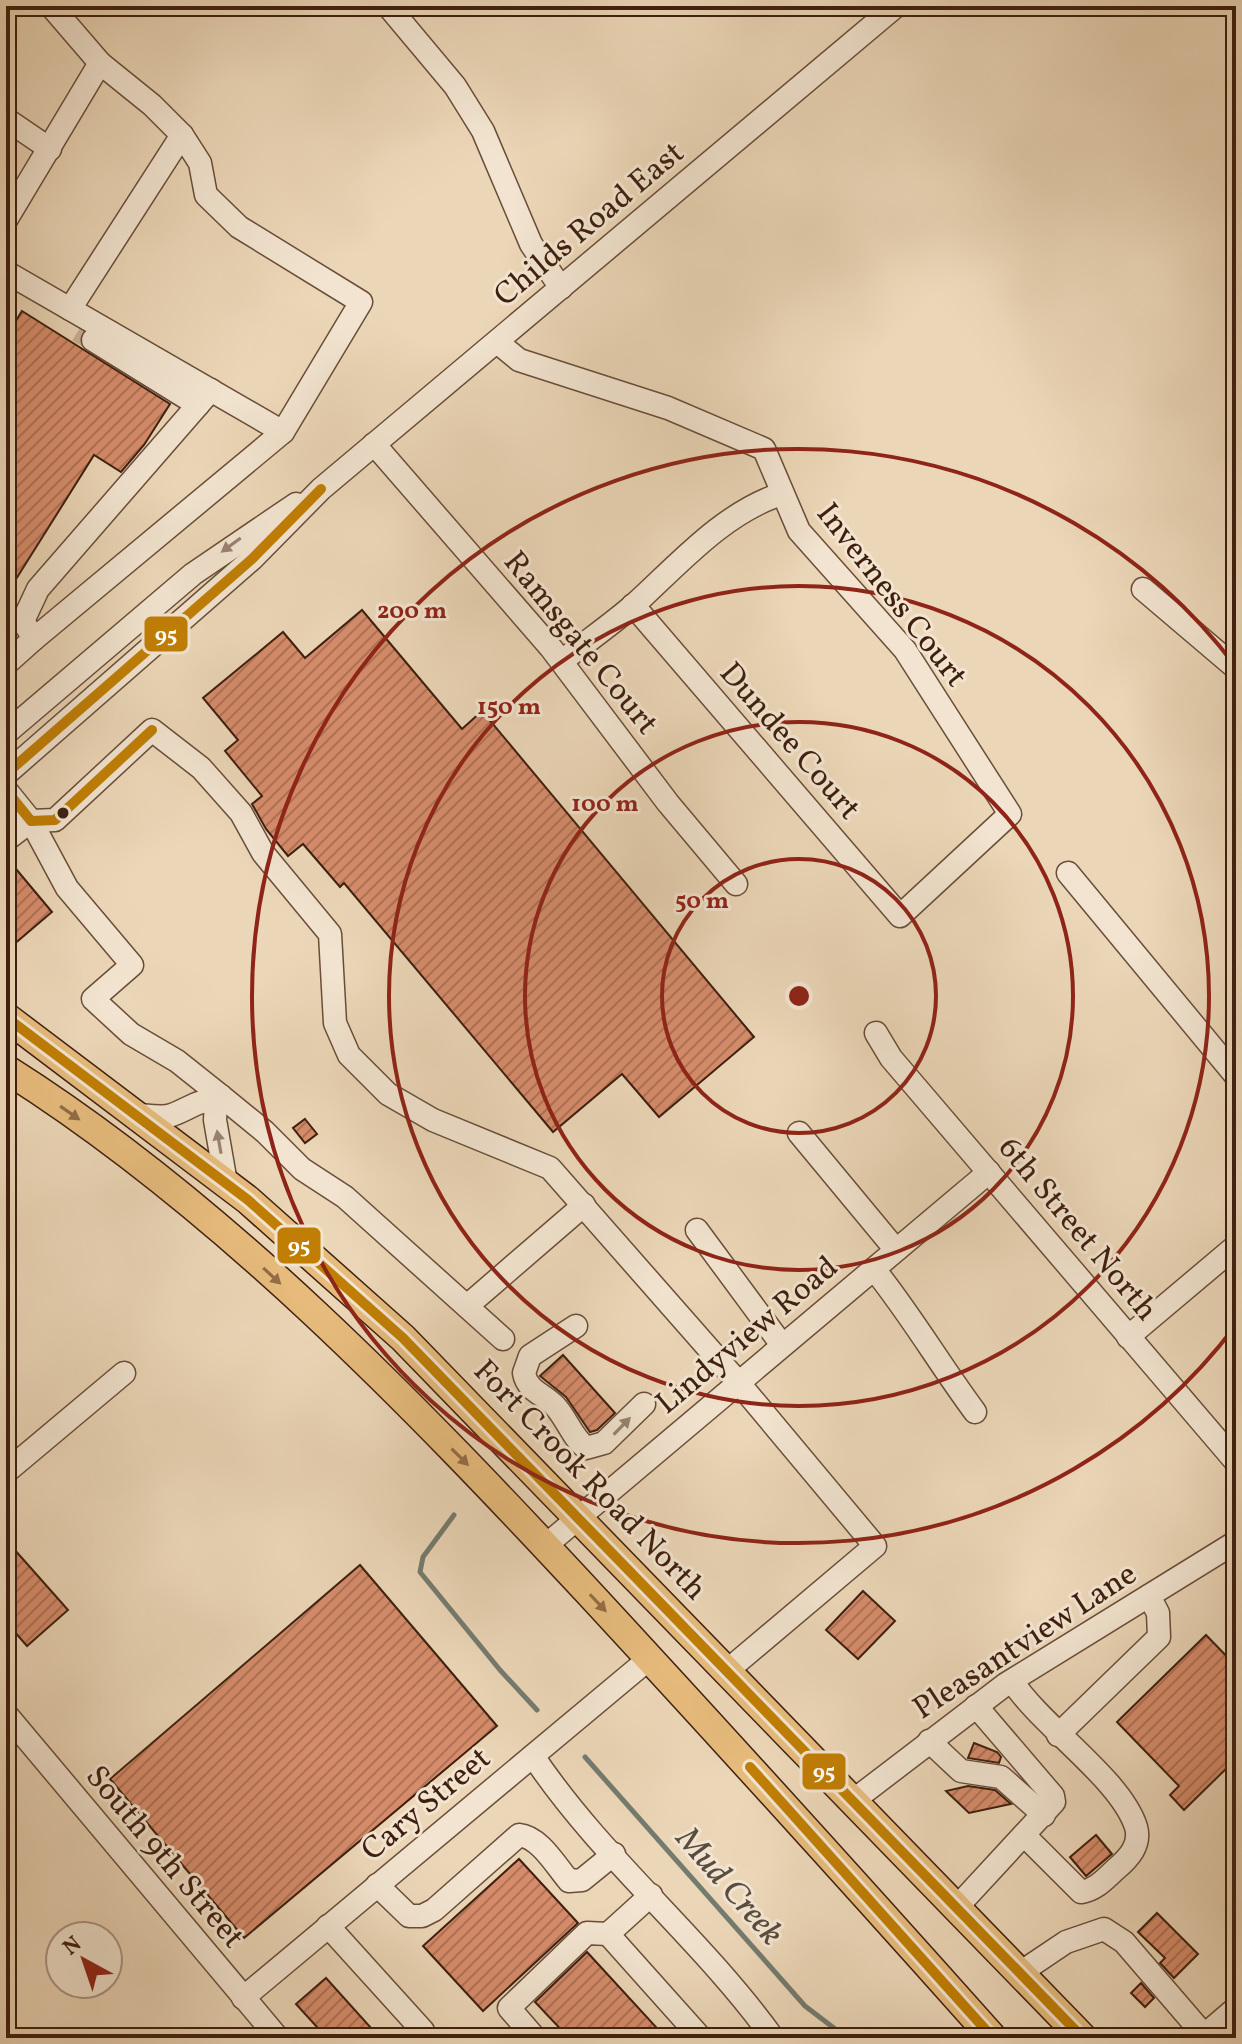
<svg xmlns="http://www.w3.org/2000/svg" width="1242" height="2044" viewBox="0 0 1242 2044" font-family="Vollkorn,serif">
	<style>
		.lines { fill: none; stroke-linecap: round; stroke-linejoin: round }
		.stream { stroke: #747b6f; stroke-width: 5 }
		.building { fill: url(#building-hatch); stroke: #3e1f0f; stroke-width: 2 }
		.minor-tunnel { stroke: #c8b195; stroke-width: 22; stroke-dasharray: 22 11; stroke-linecap: butt }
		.minor-casing { stroke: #694d39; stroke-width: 25 }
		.major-casing { stroke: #3e1f0f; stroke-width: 31 }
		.minor { stroke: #f2e4d0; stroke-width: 22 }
		.major { stroke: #e6bb7c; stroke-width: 28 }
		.bus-1-casing { stroke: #f2e4d0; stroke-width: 16 }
		.bus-1 { stroke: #c07e04; stroke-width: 10 }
		.oneway { fill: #988270 }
		.oneway2 { fill: #926d46 }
		.ring { fill: none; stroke: #8f2418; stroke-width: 4 }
		.bus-dot { fill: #3e1f0f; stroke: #f2e4d0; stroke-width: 3 }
		.labels { text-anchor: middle; stroke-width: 6; stroke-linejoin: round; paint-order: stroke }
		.street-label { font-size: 32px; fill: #3e1f0f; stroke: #f2e4d0 }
		.water-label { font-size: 34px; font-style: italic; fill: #594d3f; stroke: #f2e4d0 }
		.centre { fill: #8f2418; stroke: #f2e4d0; stroke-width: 4 }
		.ring-label { font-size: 24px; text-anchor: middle; font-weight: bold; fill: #8f2418; stroke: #f2e4d0; stroke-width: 6; stroke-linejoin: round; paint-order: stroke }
		.line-badge { stroke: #f2e4d0; stroke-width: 3 }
		.badge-label { font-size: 22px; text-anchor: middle; font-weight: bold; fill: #fff }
	</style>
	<defs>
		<pattern id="building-hatch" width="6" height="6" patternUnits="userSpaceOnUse" patternTransform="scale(2)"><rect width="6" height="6" fill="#d68c6b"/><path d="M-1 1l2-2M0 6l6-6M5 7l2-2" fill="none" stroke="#af7256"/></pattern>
	</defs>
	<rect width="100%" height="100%" fill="#ebd6b7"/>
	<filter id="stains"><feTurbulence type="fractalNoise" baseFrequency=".0025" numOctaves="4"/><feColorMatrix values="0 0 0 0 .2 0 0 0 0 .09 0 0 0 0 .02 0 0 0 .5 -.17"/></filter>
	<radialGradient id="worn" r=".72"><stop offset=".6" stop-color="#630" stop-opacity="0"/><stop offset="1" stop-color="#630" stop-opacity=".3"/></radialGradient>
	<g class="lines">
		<!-- stream -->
		<g class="stream">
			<path d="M 454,1515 L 423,1557 L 420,1572 L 500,1670 L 537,1710"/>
			<path d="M 585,1757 L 805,2006 L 847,2038"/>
		</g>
	</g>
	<!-- building -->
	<g class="building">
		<path d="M 22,311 L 170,404 L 144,445 L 121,472 L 94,455 L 6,595 L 6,318 L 14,324 Z"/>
		<path d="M 362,610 L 462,729 L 482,711 L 754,1037 L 659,1117 L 622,1074 L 553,1132 L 344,883 L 340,887 L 303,844 L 288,856 L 266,829 L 252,804 L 262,796 L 225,751 L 238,740 L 203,698 L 283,632 L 305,658 Z"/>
		<path d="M 6,857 L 52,912 L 6,951 Z"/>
		<path d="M 305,1119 L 317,1134 L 305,1143 L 293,1128 Z"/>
		<path d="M 563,1355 L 615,1413 L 597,1430 L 590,1432 L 566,1397 L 540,1376 Z"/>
		<path d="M 6,1540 L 68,1610 L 27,1646 L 6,1622 Z"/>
		<path d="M 360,1565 L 497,1726 L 244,1938 L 110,1779 Z"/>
		<path d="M 863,1591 L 895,1621 L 858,1659 L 826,1630 Z"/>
		<path d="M 1206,1635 L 1236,1666 L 1236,1759 L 1184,1810 L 1170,1795 L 1179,1786 L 1117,1722 Z"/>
		<path d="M 974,1743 L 997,1752 L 1001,1757 L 999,1763 L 968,1758 Z"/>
		<path d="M 968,1786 L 995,1790 L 1011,1804 L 969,1813 L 946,1791 Z"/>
		<path d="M 1096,1835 L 1112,1854 L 1086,1876 L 1070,1857 Z"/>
		<path d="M 519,1859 L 578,1923 L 483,2011 L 423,1946 Z"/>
		<path d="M 1157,1913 L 1198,1954 L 1174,1978 L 1160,1963 L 1165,1958 L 1138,1932 Z"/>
		<path d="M 587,1952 L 666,2038 L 569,2038 L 535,2002 Z"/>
		<path d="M 326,1978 L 380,2038 L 327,2038 L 296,2004 Z"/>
		<path d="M 1141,1983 L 1154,1998 L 1145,2007 L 1131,1993 Z"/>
	</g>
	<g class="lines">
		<!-- minor-tunnel -->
		<path class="minor-tunnel" d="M 78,331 L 93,340"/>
		<defs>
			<g id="minor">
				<path d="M 388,6 L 455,86 L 483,131 L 531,244 L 561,288"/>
				<path d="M 6,119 L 50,149"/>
				<path d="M 6,220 L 100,63"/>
				<path d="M 6,272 L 283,432"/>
				<path d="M 70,309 L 182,135"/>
				<path d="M 93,340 L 198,405"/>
				<path d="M 497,342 L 519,360 L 668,408 L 764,449 L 799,531 L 905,650 L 1010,814 L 900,916 L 633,605"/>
				<path d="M 374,444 L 551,648 L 668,803 L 736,884"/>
				<path d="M 1143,589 L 1236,668"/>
				<path d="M 34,639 L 283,432 L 361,302 L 239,227 L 206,195 L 200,163 L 182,135 L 152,105 L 100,63 L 51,6"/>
				<path d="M 562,661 C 586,642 612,624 635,604 C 680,563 722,514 781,494"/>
				<path d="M 6,664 L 34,639 L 23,621 L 38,589 L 211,390"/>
				<path d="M 6,733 L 193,574 L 296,504"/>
				<path d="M 6,774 L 252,559 L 321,489 L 896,6"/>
				<path d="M 6,790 L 31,821 L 67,888 L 132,965 L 93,999 L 131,1034 L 177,1061 L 221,1096 L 265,1132 L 302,1169 L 345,1197 L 503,1339"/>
				<path d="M 6,840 L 31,821 L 55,820 L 152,730 L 201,768 L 241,813 L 263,853 L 330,934 L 335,1023 L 349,1055 L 388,1094 L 433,1120 L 550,1168 L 738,1382 L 875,1546 L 728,1670"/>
				<path d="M 1068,873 L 1236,1076"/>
				<path d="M 876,1033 L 891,1058 L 1236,1462"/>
				<path d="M 216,1101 L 215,1120 L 226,1183"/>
				<path d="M 138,1115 C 173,1118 166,1118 196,1104 C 205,1100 213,1103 221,1096"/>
				<path d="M 799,1133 L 896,1250"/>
				<path d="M 697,1230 L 782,1345"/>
				<path d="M 874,1269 C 911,1315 940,1365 975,1412"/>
				<path d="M 467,1306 L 584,1205"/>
				<path d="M 576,1326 L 530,1356 L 524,1373 C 527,1391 544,1394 555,1406 C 567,1419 572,1437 586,1448 L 604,1443 L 644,1404"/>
				<path d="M 1128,1337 L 1236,1246"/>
				<path d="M 6,1472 L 124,1373"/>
				<path d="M 545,1546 L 989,1172"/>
				<path d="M 1012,1681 C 1042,1727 1121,1779 1136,1827 C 1141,1845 1129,1858 1116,1869 C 1106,1878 1096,1890 1081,1892 L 1024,1835"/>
				<path d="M 6,1714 L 278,2038"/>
				<path d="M 1058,1735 L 1159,1637 L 1158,1613 L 1149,1596"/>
				<path d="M 929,1741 L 961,1771 L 1001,1777 L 1044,1815"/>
				<path d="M 533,1756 C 602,1859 701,1938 773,2038"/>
				<path d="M 854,1800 L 1006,1684 L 1236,1542"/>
				<path d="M 377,1885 L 409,1916 L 422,1916 L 434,1910 L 519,1835 C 540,1837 556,1866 569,1881 L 582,1880 L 614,1854"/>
				<path d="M 957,1907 L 1054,1802 L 1053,1796 L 976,1706"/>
				<path d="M 328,1926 L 423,2031 L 415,2038"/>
				<path d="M 608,1934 L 701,2038"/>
				<path d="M 1020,1973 L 1066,1942 L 1104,1929 L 1124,1942 L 1204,2035"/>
				<path d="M 243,1998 L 650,1658"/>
				<path d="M 535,2038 L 509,2008 L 587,1933 L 608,1934 L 651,1895"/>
				<path d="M 1201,2038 L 1236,2008"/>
			</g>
			<g id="major">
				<path d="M 6,1017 L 248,1200 L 403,1338 L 1083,2038"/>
				<path d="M 6,1069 C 223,1206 416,1407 590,1594 C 726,1741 860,1889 993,2038"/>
			</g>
		</defs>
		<!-- minor casing -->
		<use href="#minor" class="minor-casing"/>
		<!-- major casing -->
		<use href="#major" class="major-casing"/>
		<!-- minor -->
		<use href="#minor" class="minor"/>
		<!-- major -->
		<use href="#major" class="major"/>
		<defs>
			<g id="bus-1">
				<path d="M 6,774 L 252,559 L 321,489"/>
				<path d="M 6,790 L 31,821 L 55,820 L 152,730"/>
				<path d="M 6,1017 L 248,1200 L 403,1338 L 1083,2038"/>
				<path d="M 750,1767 L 993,2038"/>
			</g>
		</defs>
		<!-- bus-1 casing -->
		<use href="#bus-1" class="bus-1-casing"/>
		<!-- bus-1 -->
		<use href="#bus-1" class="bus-1"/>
	</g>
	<!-- one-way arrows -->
	<defs><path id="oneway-solid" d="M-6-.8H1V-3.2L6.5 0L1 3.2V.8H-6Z" transform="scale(2)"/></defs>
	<g class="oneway">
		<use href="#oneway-solid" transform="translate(231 545) rotate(144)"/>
		<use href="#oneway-solid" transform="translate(219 1142) rotate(-100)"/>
		<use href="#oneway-solid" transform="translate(622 1426) rotate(-46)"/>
	</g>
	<g class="oneway2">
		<use href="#oneway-solid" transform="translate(70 1113) rotate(35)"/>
		<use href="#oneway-solid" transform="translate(272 1276) rotate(43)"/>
		<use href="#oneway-solid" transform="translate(460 1457) rotate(45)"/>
		<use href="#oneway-solid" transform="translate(598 1603) rotate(47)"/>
	</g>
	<!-- distance rings -->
	<g class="ring">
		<circle cx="799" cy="996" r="137"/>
		<circle cx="799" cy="996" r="274"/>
		<circle cx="799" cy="996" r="410"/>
		<path d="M1236 1325A547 547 0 1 1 1236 667"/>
	</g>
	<!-- markers -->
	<circle class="bus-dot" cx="63" cy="813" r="7"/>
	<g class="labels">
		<!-- street labels -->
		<g class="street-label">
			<text transform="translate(588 223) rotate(-40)" y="11">Childs Road East</text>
			<text transform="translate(893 594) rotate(52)" y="11">Inverness Court</text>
			<text transform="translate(582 642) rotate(51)" y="11">Ramsgate Court</text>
			<text transform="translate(791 740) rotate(49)" y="11">Dundee Court</text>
			<text transform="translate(1079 1228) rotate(50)" y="11">6th Street North</text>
			<text transform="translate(746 1334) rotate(-40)" y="11">Lindyview Road</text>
			<text transform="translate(591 1479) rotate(46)" y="11">Fort Crook Road North</text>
			<text transform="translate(1024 1640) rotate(-33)" y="11">Pleasantview Lane</text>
			<text transform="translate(425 1803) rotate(-40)" y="11">Cary Street</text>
			<text transform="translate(166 1856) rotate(50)" y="11">South 9th Street</text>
		</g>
		<!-- water labels -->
		<g class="water-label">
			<text transform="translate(731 1885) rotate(49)" y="12">Mud Creek</text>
		</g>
	</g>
	<circle cx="799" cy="996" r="12" class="centre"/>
	<g class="ring-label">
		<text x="412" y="618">200 m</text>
		<text x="509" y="714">150 m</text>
		<text x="605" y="811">100 m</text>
		<text x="702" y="908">50 m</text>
	</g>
	<g class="line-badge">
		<rect x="143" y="615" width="46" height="38" rx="8" fill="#c07e04"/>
		<rect x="276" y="1226" width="46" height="39" rx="8" fill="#c07e04"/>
		<rect x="801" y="1752" width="46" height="39" rx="8" fill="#c07e04"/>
	</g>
	<g class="badge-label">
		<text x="166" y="642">95</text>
		<text x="299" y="1253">95</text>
		<text x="824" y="1779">95</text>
	</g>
	<!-- margin -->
	<rect width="1242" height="2044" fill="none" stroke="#ebd6b7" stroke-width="32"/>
	<rect x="8" y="8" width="1226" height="2028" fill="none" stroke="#3e1f0f" stroke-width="4"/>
	<rect x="16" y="16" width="1210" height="2012" fill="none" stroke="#3e1f0f" stroke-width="2"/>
	<!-- north arrow -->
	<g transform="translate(84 1960) rotate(320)"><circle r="38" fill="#f2e4d0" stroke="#aa9583" stroke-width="2"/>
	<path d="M0-6L14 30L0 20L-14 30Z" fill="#8f2418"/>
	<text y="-12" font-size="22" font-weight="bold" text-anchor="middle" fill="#3e1f0f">N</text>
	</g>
	<rect width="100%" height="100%" filter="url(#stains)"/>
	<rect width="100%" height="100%" fill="url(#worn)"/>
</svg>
